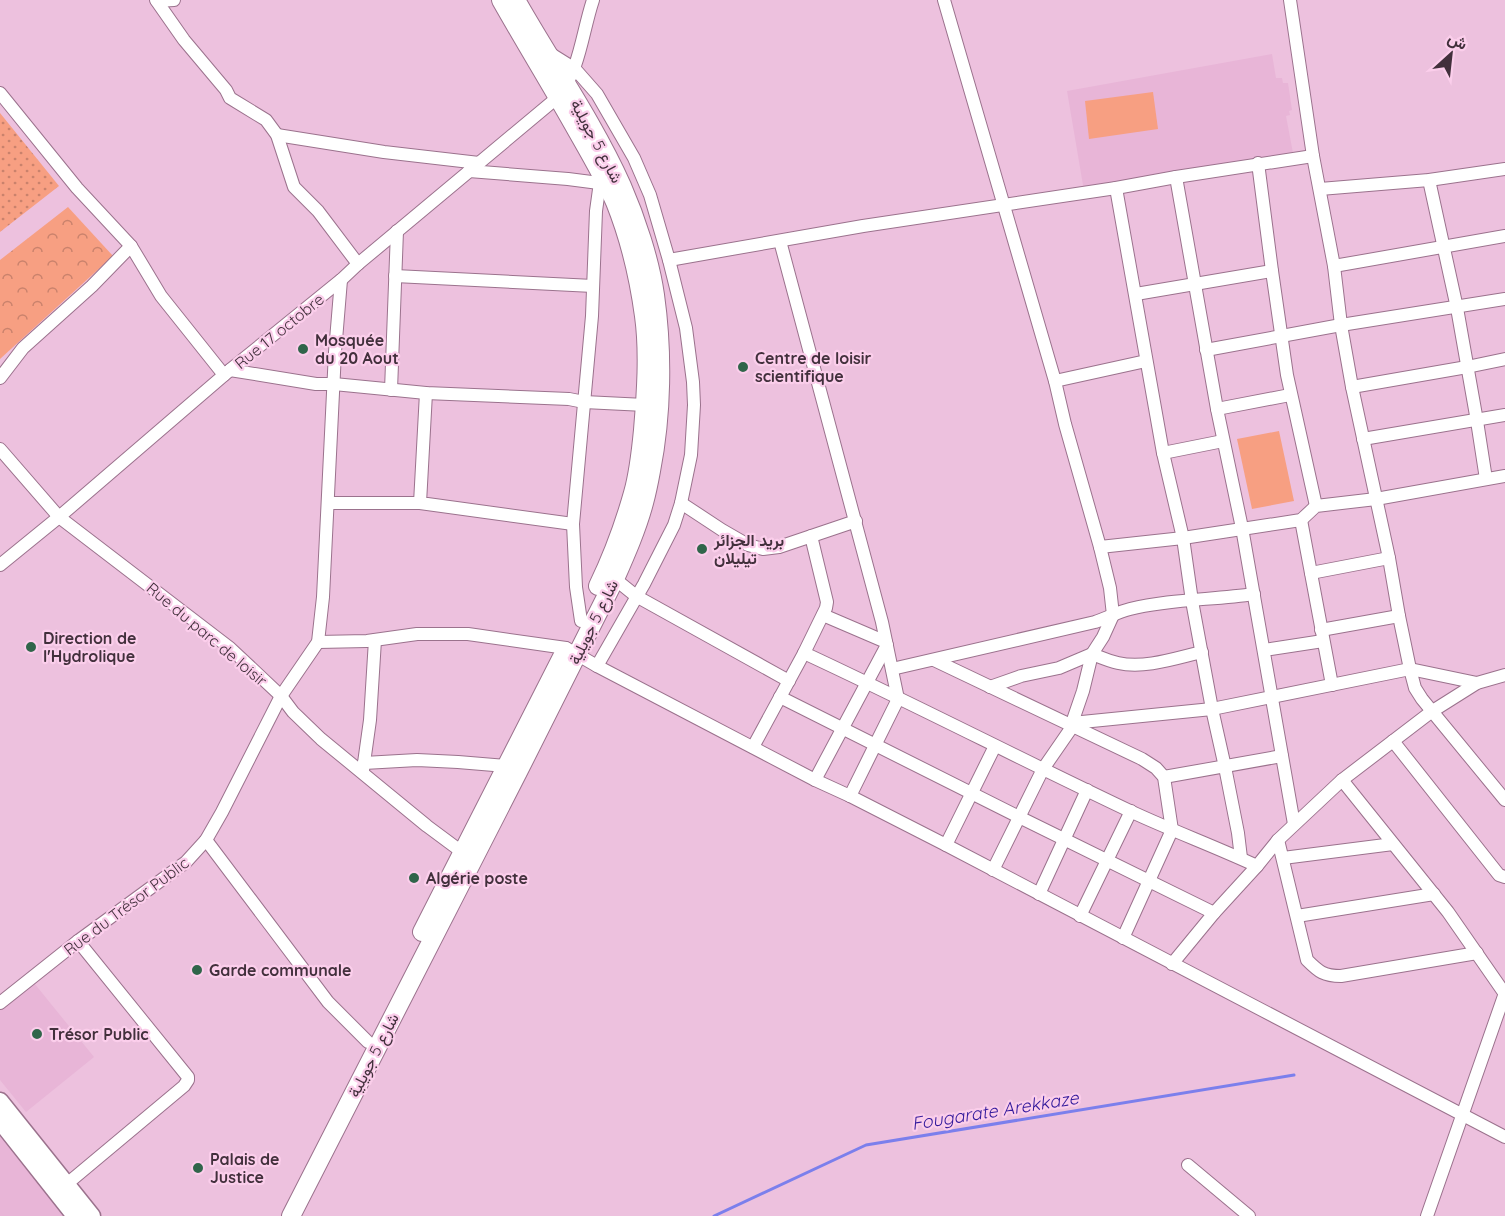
<svg xmlns="http://www.w3.org/2000/svg" width="1505" height="1216" viewBox="0 0 1505 1216" font-family="Quicksand,Vazirmatn,sans-serif">
	<style>
		.built { fill: #e8b5d7 }
		.grass { fill: url(#grass-dots) }
		.forest { fill: url(#forest-crowns) }
		.pitch { fill: #f79f82 }
		.lines { fill: none; stroke-linecap: round; stroke-linejoin: round }
		.stream { stroke: #7b7fec; stroke-width: 3 }
		.street-casing { stroke: #9b728d; stroke-width: 14 }
		.secondary-casing { stroke: #9b728d; stroke-width: 19 }
		.primary-casing { stroke: #9b728d; stroke-width: 20 }
		.street { stroke: #fff; stroke-width: 12 }
		.secondary { stroke: #fff; stroke-width: 16 }
		.primary { stroke: #fff; stroke-width: 18 }
		.poi-dot { fill: #30654a; stroke: #fbceeb; stroke-width: 2 }
		.labels { text-anchor: middle; stroke-width: 4.5; stroke-linejoin: round; paint-order: stroke }
		.street-label { font-size: 16px; fill: #42303c; stroke: #fbceeb }
		.poi-label { font-size: 16px; font-weight: bold; fill: #42303c; stroke: #fbceeb; text-anchor: start }
		.water-label { font-size: 18px; font-style: italic; fill: #32199b; stroke: #fbceeb }
	</style>
	<defs>
		<pattern id="grass-dots" width="8" height="8" patternUnits="userSpaceOnUse" patternTransform="scale(1.5)"><rect width="8" height="8" fill="#f79f82"/><path d="M2 2h.1M6 6h.1" fill="none" stroke="#ca826c" stroke-width="1.8" stroke-linecap="round"/></pattern>
		<pattern id="forest-crowns" width="20" height="18" patternUnits="userSpaceOnUse" patternTransform="scale(1.5)"><rect width="20" height="18" fill="#f79f82"/><path d="M2 6a3 3 0 1 1 6 0M12 15a3 3 0 1 1 6 0" fill="none" stroke="#ca826c"/></pattern>
	</defs>
	<rect width="100%" height="100%" fill="#edc1de"/>
	<!-- built -->
	<g class="built">
		<path d="M 1272,54 L 1276,78 L 1282,78 L 1283,83 L 1288,83 L 1292,110 L 1289,111 L 1290,115 L 1286,116 L 1293,153 L 1084,191 L 1067,91 Z"/>
		<path d="M 34,983 L 94,1057 L 26,1112 L 0,1080 L 0,1010 Z"/>
		<path d="M 0,1129 L 70,1216 L 0,1216 Z"/>
	</g>
	<!-- grass -->
	<path class="grass" d="M 0,113 L 59,186 L 0,232 Z"/>
	<!-- forest -->
	<path class="forest" d="M 68,207 L 113,256 L 0,359 L 0,260 Z"/>
	<!-- pitch -->
	<g class="pitch">
		<path d="M 1153,92 L 1158,129 L 1089,139 L 1085,101 Z"/>
		<path d="M 1279,431 L 1294,501 L 1252,509 L 1237,439 Z"/>
	</g>
	<g class="lines">
		<!-- stream -->
		<path class="stream" d="M 714,1216 L 866,1145 L 1294,1075"/>
		<defs>
			<g id="street">
				<path d="M 156,0 L 184,40 L 226,90 L 230,98 L 266,120 L 277,135 L 294,187 L 318,211 L 358,264"/>
				<path d="M 944,0 L 1055,381 L 1065,424 L 1100,547 L 1110,588 L 1113,615 L 1103,637 L 1092,654 L 1083,691 L 1072,723"/>
				<path d="M 1290,0 L 1313,156 L 1334,266 L 1341,325 L 1352,387 L 1389,558 L 1399,616 L 1410,669 L 1415,688 L 1422,699 L 1505,800"/>
				<path d="M 157,1 L 174,0"/>
				<path d="M 551,54 L 575,69 L 597,94 L 634,158 L 650,195 L 669,260 L 686,328 L 693,382 L 694,405 L 691,455 L 681,503 L 674,525 L 644,584 L 597,666"/>
				<path d="M 0,93 L 77,188 L 131,246 L 161,296 L 224,375"/>
				<path d="M 277,135 L 384,152 L 479,163"/>
				<path d="M 1258,163 L 1272,271 L 1287,375 L 1316,506"/>
				<path d="M 469,171 L 568,179 L 599,183"/>
				<path d="M 1176,177 L 1217,409 L 1242,528 L 1294,824"/>
				<path d="M 1429,180 L 1457,308 L 1477,421 L 1486,479"/>
				<path d="M 1116,188 L 1163,453 L 1183,538 L 1192,601 L 1212,709 L 1225,767 L 1238,833 L 1241,858"/>
				<path d="M 1320,189 L 1429,180 L 1505,169"/>
				<path d="M 780,241 L 882,622 L 898,699 L 850,796"/>
				<path d="M 669,260 L 863,226 L 1116,188 L 1176,177 L 1313,156"/>
				<path d="M 1334,266 L 1505,236"/>
				<path d="M 395,276 L 593,286"/>
				<path d="M 1136,294 L 1272,271"/>
				<path d="M 1206,350 L 1341,325 L 1505,299"/>
				<path d="M 230,370 L 316,384 L 334,384 L 426,393 L 569,399 L 584,402 L 645,405"/>
				<path d="M 0,378 L 23,348 L 92,286 L 131,246"/>
				<path d="M 1055,381 L 1146,361"/>
				<path d="M 1352,387 L 1467,367 L 1505,359"/>
				<path d="M 391,390 L 397,231"/>
				<path d="M 426,393 L 420,503 L 573,524"/>
				<path d="M 1217,409 L 1290,395"/>
				<path d="M 1363,439 L 1505,415"/>
				<path d="M 0,449 L 59,517 L 230,648 L 281,696 L 293,712 L 321,739 L 427,826 L 462,852 L 470,855"/>
				<path d="M 1163,453 L 1223,441"/>
				<path d="M 328,503 L 420,503"/>
				<path d="M 681,503 L 722,530 L 748,545 L 763,549 L 779,547 L 856,521"/>
				<path d="M 1301,520 L 1332,685"/>
				<path d="M 1100,547 L 1183,538 L 1301,520 L 1316,506 L 1376,499 L 1505,476"/>
				<path d="M 0,565 L 59,517 L 230,370 L 341,280 L 358,264 L 558,97 C 580,70 582,33 593,0"/>
				<path d="M 1311,573 L 1389,558"/>
				<path d="M 615,579 L 636,596 L 789,681"/>
				<path d="M 823,615 L 886,642"/>
				<path d="M 581,621 L 576,587 L 573,524 L 592,316 L 596,211 L 601,175"/>
				<path d="M 1321,630 L 1399,616"/>
				<path d="M 318,642 L 367,641 L 417,634 L 468,634 L 566,648 L 597,666 L 815,780 L 850,796 L 946,845 L 995,746"/>
				<path d="M 1264,650 L 1323,641"/>
				<path d="M 804,653 C 914,704 1022,760 1132,812 C 1173,831 1216,847 1257,866 L 1278,840 L 1342,780 L 1431,712 L 1477,683 L 1505,675"/>
				<path d="M 934,660 L 1142,759 L 1156,768 L 1164,777 L 1172,830 L 1123,938"/>
				<path d="M 892,669 L 1095,622 C 1107,618 1118,612 1130,609 C 1170,599 1213,600 1254,594"/>
				<path d="M 990,687 L 1021,676 L 1059,668 L 1092,654 C 1100,657 1109,661 1118,663 C 1145,669 1176,658 1202,652"/>
				<path d="M 780,697 L 1019,817 L 1214,913"/>
				<path d="M 1393,741 L 1499,875 L 1505,877"/>
				<path d="M 753,747 L 804,653 L 826,608 L 827,602 L 811,536"/>
				<path d="M 364,763 L 417,760 L 458,762 L 506,766"/>
				<path d="M 363,770 L 370,720 L 375,640"/>
				<path d="M 1164,777 L 1282,756"/>
				<path d="M 815,780 L 887,645"/>
				<path d="M 1342,780 L 1448,912 L 1505,994"/>
				<path d="M 206,840 L 328,1002 L 368,1042"/>
				<path d="M 1278,840 L 1307,960 C 1319,972 1324,976 1341,976 L 1477,953"/>
				<path d="M 946,845 L 1505,1137"/>
				<path d="M 1283,858 L 1393,844"/>
				<path d="M 993,870 L 1043,769 L 1072,727 L 1072,723 L 1212,709 L 1410,669 L 1477,683"/>
				<path d="M 1039,894 L 1087,790"/>
				<path d="M 1080,916 L 1131,811"/>
				<path d="M 1297,916 L 1434,894"/>
				<path d="M 1172,964 L 1214,913 L 1257,866"/>
				<path d="M 0,1003 L 78,941 L 186,862 L 206,840 L 222,812 L 281,696 L 318,642 L 323,597 L 335,352 L 341,280"/>
				<path d="M 1188,1165 L 1249,1216"/>
				<path d="M 62,1188 L 184,1086 L 188,1080 L 188,1077 L 78,941"/>
				<path d="M 1427,1216 L 1505,993"/>
			</g>
			<g id="secondary">
				<path d="M 0,1101 L 92,1216"/>
				<path d="M 0,1121 L 75,1216"/>
			</g>
			<g id="primary">
				<path d="M 501,0 C 527,46 555,91 581,138 C 593,159 605,180 615,202 C 629,237 639,279 644,316 C 649,352 646,394 643,430 C 641,451 639,472 633,493 C 624,525 612,557 598,586"/>
				<path d="M 422,932 L 565,651"/>
				<path d="M 291,1216 L 518,772 L 615,579 C 626,554 637,529 644,503 C 647,492 649,482 651,471 C 662,415 663,352 655,295 C 650,260 636,218 622,186 C 593,121 551,62 516,0"/>
			</g>
		</defs>
		<!-- street casing -->
		<use href="#street" class="street-casing"/>
		<!-- secondary casing -->
		<use href="#secondary" class="secondary-casing"/>
		<!-- primary casing -->
		<use href="#primary" class="primary-casing"/>
		<!-- street -->
		<use href="#street" class="street"/>
		<!-- secondary -->
		<use href="#secondary" class="secondary"/>
		<!-- primary -->
		<use href="#primary" class="primary"/>
	</g>
	<!-- markers -->
	<g class="poi-dot">
		<circle cx="303" cy="349" r="6"/>
		<circle cx="743" cy="367" r="6"/>
		<circle cx="702" cy="549" r="6"/>
		<circle cx="31" cy="647" r="6"/>
		<circle cx="414" cy="878" r="6"/>
		<circle cx="197" cy="970" r="6"/>
		<circle cx="37" cy="1034" r="6"/>
		<circle cx="198" cy="1168" r="6"/>
	</g>
	<g class="labels">
		<!-- street labels -->
		<g class="street-label">
			<text transform="translate(597 141) rotate(62)" y="6">شارع 5 جويلية</text>
			<text transform="translate(279 331) rotate(-39)" y="6">Rue 17 octobre</text>
			<text transform="translate(593 622) rotate(-64)" y="6">شارع 5 جويلية</text>
			<text transform="translate(207 634) rotate(40)" y="6">Rue du parc de loisir</text>
			<text transform="translate(126 906) rotate(-37)" y="6">Rue du Trésor Public</text>
			<text transform="translate(373 1055) rotate(-63)" y="6">شارع 5 جويلية</text>
		</g>
		<!-- poi labels -->
		<g class="poi-label">
			<text x="315" y="346">Mosquée<tspan x="315" dy="18">du 20 Aout</tspan></text>
			<text x="755" y="364">Centre de loisir<tspan x="755" dy="18">scientifique</tspan></text>
			<text x="714" y="546">بريد الجزائر<tspan x="714" dy="18">تيليلان</tspan></text>
			<text x="43" y="644">Direction de<tspan x="43" dy="18">l'Hydrolique</tspan></text>
			<text x="426" y="884">Algérie poste</text>
			<text x="209" y="976">Garde communale</text>
			<text x="49" y="1040">Trésor Public</text>
			<text x="210" y="1165">Palais de<tspan x="210" dy="18">Justice</tspan></text>
		</g>
		<!-- water labels -->
		<g class="water-label">
			<text transform="translate(995 1111) rotate(-9)" y="6">Fougarate Arekkaze</text>
		</g>
	</g>
	<!-- north arrow -->
	<g transform="translate(1451 54) rotate(27)" stroke="#fbceeb" stroke-width="4.5" paint-order="stroke">
	<path d="M0-4.5L10 22L0 15L-10 22Z" fill="#42303c"/>
	<text y="-9" font-size="16" font-weight="bold" text-anchor="middle" fill="#42303c">ش</text>
	</g>
</svg>
